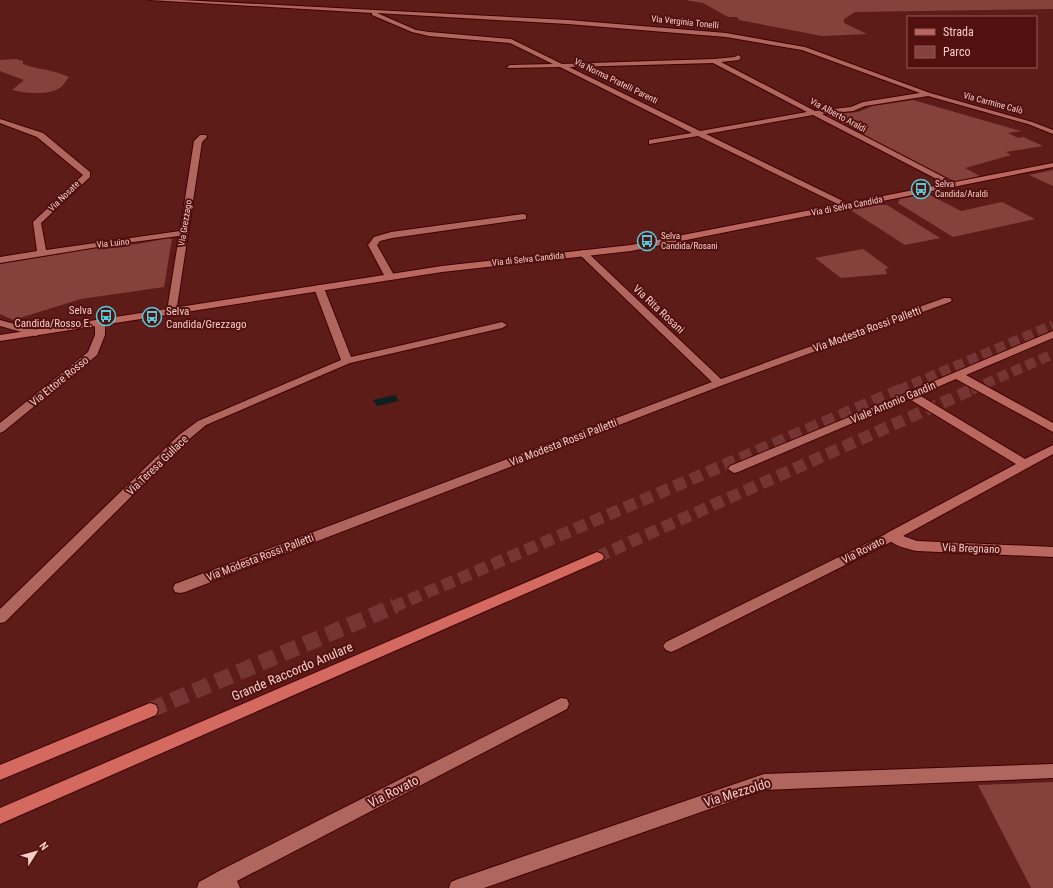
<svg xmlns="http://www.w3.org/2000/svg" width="1053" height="888" viewBox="0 0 1053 888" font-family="'Roboto Condensed',sans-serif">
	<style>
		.green { fill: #85413b }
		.water { fill: #0d2022 }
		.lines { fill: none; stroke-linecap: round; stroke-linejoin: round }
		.highway-tunnel-far2 { stroke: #753633; stroke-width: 10; stroke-dasharray: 10 5; stroke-linecap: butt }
		.highway-tunnel-far1 { stroke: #753633; stroke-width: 12; stroke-dasharray: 12 6; stroke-linecap: butt }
		.highway-tunnel { stroke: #753633; stroke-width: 16; stroke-dasharray: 16 8; stroke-linecap: butt }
		.street-casing { stroke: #400002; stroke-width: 2 }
		.secondary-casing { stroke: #400002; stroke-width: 2 }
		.highway-casing { stroke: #400002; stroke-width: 2 }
		.street { fill: #af665e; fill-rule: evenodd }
		.secondary { fill: #ba675f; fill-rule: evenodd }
		.highway { fill: #d46960; fill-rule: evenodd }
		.labels { text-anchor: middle; stroke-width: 4; stroke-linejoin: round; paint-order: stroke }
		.far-street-label { font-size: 9px; fill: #f6ccc6; stroke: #52100f }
		.far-poi-label { font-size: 9px; fill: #f6ccc6; stroke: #52100f; text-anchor: start }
		.street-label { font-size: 11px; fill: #f6ccc6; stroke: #52100f }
		.poi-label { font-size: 11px; fill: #f6ccc6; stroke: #52100f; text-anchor: end }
		.near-street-label { font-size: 13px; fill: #f6ccc6; stroke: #52100f }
	</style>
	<rect width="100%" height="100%" fill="#5e1c19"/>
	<!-- green -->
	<g class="green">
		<path d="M 685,0 L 1053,0 L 1053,9 L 855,12 L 844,19 L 844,23 L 867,34 L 822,36 L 739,20 L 737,17 L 728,17 L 703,3 Z"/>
		<path d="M 16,59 L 23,61 L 23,64 C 39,70 52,69 69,77 C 66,80 64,85 61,87 C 50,96 24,93 12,90 L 24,80 L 0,71 L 0,60 Z"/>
		<path d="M 913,100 L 1021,131 L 1008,133 L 1018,138 L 1023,137 L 1043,146 L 1006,152 L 1011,155 L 965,168 L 980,176 L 952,182 L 826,115 L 858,112 L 873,106 Z"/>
		<path d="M 1053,170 L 1053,186 L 1029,175 Z"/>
		<path d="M 928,194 L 961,211 L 1002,202 L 1035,219 L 953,237 L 898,203 L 900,199 Z"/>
		<path d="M 863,205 L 887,205 L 940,238 L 905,245 L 849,209 Z"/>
		<path d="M 168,238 L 172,239 L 164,287 L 81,299 L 13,320 L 0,314 L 0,264 L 101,247 L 138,244 Z"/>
		<path d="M 863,249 L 889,268 L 885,269 L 887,274 L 841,278 L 815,258 Z"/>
		<path d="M 1053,782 L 1053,888 L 1031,888 L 978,785 Z"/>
	</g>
	<!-- water -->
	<path class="water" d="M 395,395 L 399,401 L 377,406 L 373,400 Z"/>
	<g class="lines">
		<!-- highway-tunnel-far2 -->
		<g class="highway-tunnel-far2">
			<path d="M 899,390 L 1053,325"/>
			<path d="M 971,390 L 1053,354"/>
		</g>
		<!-- highway-tunnel-far1 -->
		<g class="highway-tunnel-far1">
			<path d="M 597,557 L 973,389"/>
			<path d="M 393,607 L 902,389"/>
		</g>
		<!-- highway-tunnel -->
		<path class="highway-tunnel" d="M 150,710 L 395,606"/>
		<defs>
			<g id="street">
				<path d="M 149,0 L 181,0 L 568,20 L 726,33 L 805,47 L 930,93 L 1032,122 L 1053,130 L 1053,134 L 1028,124 L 928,96 L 865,106 L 853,111 L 822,114 L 955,183 L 956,185 L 952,187 L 813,115 L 706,134 L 849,204 L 850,206 L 846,208 L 698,136 L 649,144 L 649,140 L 692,133 L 560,67 L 508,68 L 507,67 L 510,65 L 553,64 L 510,43 L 429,36 L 412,32 L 372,15 L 372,13 ZM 377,13 L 568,24 L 726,37 L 802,50 L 920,93 L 863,102 L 851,107 L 815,111 L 721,62 L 739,60 L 741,57 L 738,55 L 735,57 L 714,59 L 562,64 L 511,39 L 429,32 L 416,30 ZM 713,63 L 807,112 L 700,131 L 569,67 Z"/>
				<path d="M 0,119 L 43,133 L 90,172 L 90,177 L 41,223 L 46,250 L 180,231 L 194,141 L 200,135 L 206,135 L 207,137 L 202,142 L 176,313 L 172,314 L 167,311 L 179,236 L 110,245 L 0,263 L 0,257 L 37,251 L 33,222 L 83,175 L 37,137 L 0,123 Z"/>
				<path d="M 523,214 L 526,215 L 526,219 L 392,238 L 380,241 L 377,245 L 395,277 L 390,280 L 385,277 L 368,245 L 374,237 L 391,232 Z"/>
				<path d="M 583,250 L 586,251 L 721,379 L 944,298 L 950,298 L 952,300 L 950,302 L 723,385 L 185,592 L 180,593 L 175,592 L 173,588 L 175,584 L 712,382 L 580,255 L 579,253 Z"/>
				<path d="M 319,285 L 324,288 L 351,357 L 502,322 L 507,325 L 502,328 L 350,363 L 206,425 L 187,441 L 5,622 L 0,623 L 0,609 L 179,435 L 198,421 L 341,360 L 314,288 Z"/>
				<path d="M 0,320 L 40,331 L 41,333 L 36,336 L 0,326 Z"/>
				<path d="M 100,320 L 105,323 L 105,335 L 97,355 L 4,431 L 0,433 L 0,423 L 88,352 L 95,335 L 95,323 Z"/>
				<path d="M 910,392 L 916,395 L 914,397 L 738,472 L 734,473 L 728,469 L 730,466 Z"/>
				<path d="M 892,531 L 897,533 L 899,536 L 897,539 L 676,650 L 671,652 L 666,650 L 663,646 L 666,642 Z"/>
				<path d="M 561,698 L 567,699 L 569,704 L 567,709 L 237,881 L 240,888 L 197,888 L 199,882 L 219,871 Z"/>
				<path d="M 1053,764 L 1053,778 L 764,790 L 484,888 L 449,888 L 451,882 L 458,879 L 764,774 Z"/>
			</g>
			<g id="secondary">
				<path d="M 1053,163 L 1053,167 L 631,251 L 442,272 L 0,341 L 0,335 L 442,266 L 631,245 Z"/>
				<path d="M 1053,331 L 1053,338 L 966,375 L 1053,423 L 1053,432 L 956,379 L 919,395 L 1025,459 L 1053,445 L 1053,454 L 903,536 L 917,541 L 1053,547 L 1053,557 L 917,551 C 907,549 891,545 885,536 L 887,533 L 1016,464 L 906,397 L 904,395 L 906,393 Z"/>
			</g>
			<g id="highway">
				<path d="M 597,552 L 602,554 L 604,557 L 602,560 L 0,824 L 0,808 Z"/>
				<path d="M 150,703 L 156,705 L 158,710 L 156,715 L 0,780 L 0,765 Z"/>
			</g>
		</defs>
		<!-- street casing -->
		<use href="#street" class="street-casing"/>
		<!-- secondary casing -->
		<use href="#secondary" class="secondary-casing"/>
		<!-- highway casing -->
		<use href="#highway" class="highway-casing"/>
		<!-- street -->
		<use href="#street" class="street"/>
		<!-- secondary -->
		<use href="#secondary" class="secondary"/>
		<!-- highway -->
		<use href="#highway" class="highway"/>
	</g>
	<!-- icons -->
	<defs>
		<symbol id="bus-ring" viewBox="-11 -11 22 22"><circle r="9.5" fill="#52100f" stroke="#53cbda" stroke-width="1.5"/><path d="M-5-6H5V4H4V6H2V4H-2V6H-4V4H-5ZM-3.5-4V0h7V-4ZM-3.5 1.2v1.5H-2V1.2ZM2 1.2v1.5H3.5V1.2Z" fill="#53cbda"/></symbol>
	</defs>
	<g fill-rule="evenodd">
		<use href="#bus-ring" x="910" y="178" width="22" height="22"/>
		<use href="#bus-ring" x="636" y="230" width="22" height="22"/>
		<use href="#bus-ring" x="95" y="305" width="22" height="22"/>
		<use href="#bus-ring" x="141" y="306" width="22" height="22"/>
	</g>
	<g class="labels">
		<!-- far-street labels -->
		<g class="far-street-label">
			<text transform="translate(685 22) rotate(6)" y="3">Via Verginia Tonelli</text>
			<text transform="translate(616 81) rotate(26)" y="3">Via Norma Pratelli Parenti</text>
			<text transform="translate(993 103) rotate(15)" y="3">Via Carmine Calò</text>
			<text transform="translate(838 115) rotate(28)" y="3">Via Alberto Araldi</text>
			<text transform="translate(64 196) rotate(-44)" y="3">Via Nosate</text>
			<text transform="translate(847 206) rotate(-11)" y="3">Via di Selva Candida</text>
			<text transform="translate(185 223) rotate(-81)" y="3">Via Grezzago</text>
			<text transform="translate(113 243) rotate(-6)" y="3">Via Luino</text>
			<text transform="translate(528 259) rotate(-6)" y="3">Via di Selva Candida</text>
		</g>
		<!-- far-poi labels -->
		<g class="far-poi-label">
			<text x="935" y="187">Selva<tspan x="935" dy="10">Candida/Araldi</tspan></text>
			<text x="661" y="239">Selva<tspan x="661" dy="10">Candida/Rosani</tspan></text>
		</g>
		<!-- street labels -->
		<g class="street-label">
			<text transform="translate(659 309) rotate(43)" y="4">Via Rita Rosani</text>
			<text transform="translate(867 329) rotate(-20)" y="4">Via Modesta Rossi Palletti</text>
			<text transform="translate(59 381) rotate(-39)" y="4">Via Ettore Rosso</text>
			<text transform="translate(893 402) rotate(-23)" y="4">Viale Antonio Gandin</text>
			<text transform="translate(563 442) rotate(-21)" y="4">Via Modesta Rossi Palletti</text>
			<text transform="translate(157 465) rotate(-44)" y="4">Via Teresa Gullace</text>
			<text transform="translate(971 548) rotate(2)" y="4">Via Bregnano</text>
			<text transform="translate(863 550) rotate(-27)" y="4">Via Rovato</text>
			<text transform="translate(260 557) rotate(-21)" y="4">Via Modesta Rossi Palletti</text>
		</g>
		<!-- poi labels -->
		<g class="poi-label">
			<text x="92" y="314">Selva<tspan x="92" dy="13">Candida/Rosso E.</tspan></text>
			<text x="166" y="315" text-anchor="start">Selva<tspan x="166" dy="13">Candida/Grezzago</tspan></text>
		</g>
		<!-- near-street labels -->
		<g class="near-street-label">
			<text transform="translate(292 671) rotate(-23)" y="5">Grande Raccordo Anulare</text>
			<text transform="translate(393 791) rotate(-27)" y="5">Via Rovato</text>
			<text transform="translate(737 792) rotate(-17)" y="5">Via Mezzoldo</text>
		</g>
	</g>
	<!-- legend -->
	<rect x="907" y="16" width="130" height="52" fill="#52100f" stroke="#945b58"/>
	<rect x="915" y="29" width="20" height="6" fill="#ba675f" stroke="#945b58"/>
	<text x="943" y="36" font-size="12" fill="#f6ccc6">Strada</text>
	<rect x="915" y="46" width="20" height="12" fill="#85413b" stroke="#945b58"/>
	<text x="943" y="56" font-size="12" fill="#f6ccc6">Parco</text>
	<!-- north arrow -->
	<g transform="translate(36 852) rotate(53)" stroke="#52100f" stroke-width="3" paint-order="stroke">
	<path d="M0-3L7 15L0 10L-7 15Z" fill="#f6ccc6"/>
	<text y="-6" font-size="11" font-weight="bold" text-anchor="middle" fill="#f6ccc6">N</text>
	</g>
</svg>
